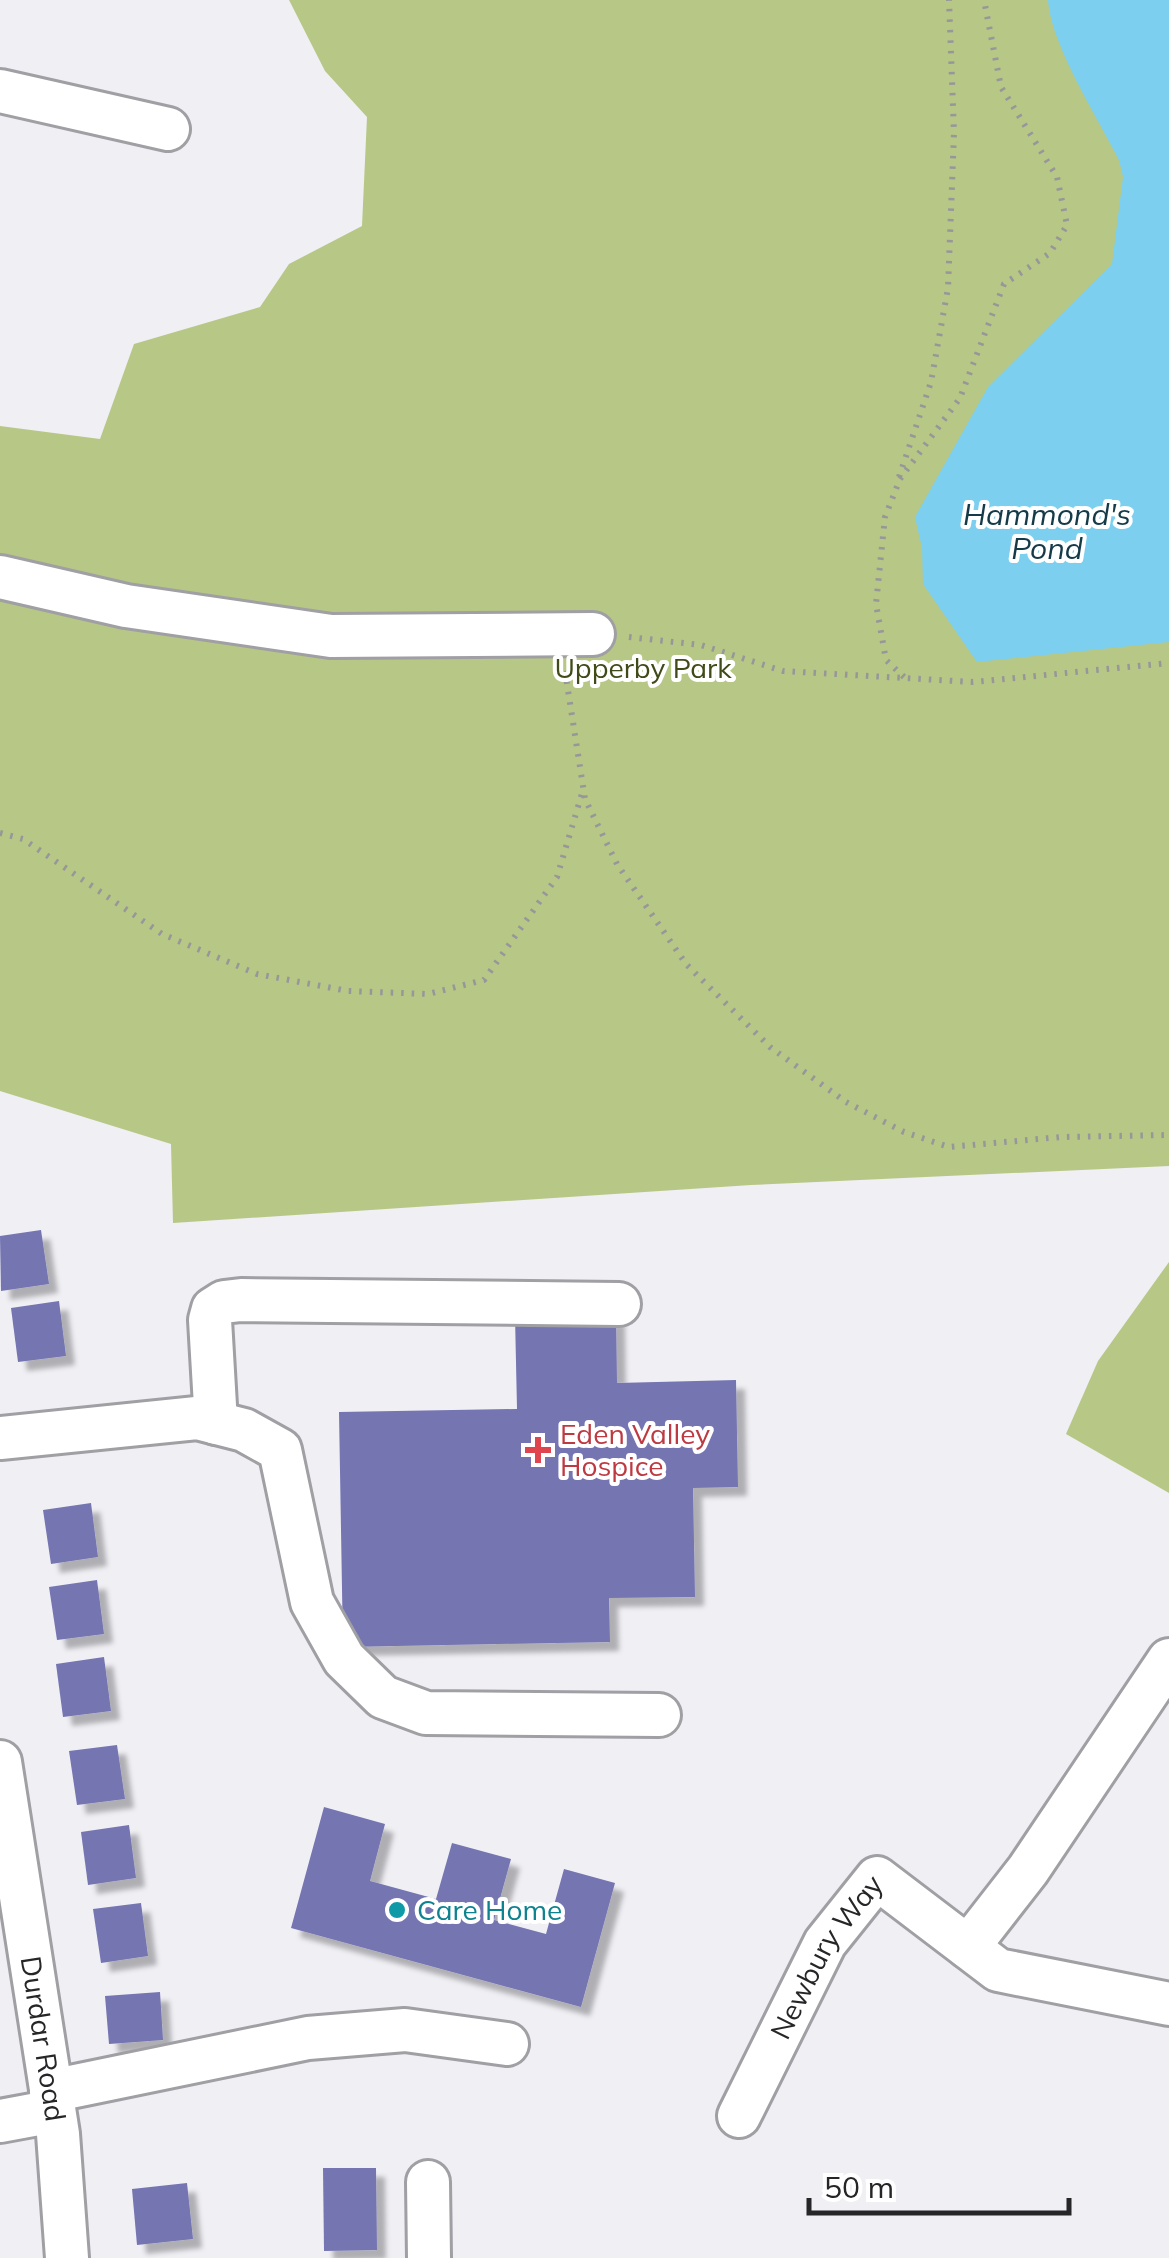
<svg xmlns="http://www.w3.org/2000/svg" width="1169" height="2258" viewBox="0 0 1169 2258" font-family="Mulish,sans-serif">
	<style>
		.green { fill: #b7c786 }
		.water { fill: #7ccfee }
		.building { fill: #7475b2; filter: url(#shadow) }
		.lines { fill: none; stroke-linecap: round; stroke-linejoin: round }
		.minor-casing { stroke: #9f9fa4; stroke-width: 48 }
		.path { stroke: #97979a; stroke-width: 6; stroke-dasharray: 2.5 8; stroke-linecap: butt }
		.minor { stroke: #fff; stroke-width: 42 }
		.health-dot { fill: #e0444e; stroke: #fff; stroke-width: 4 }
		.culture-dot { fill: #0f9aa8; stroke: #fff; stroke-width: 4 }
		.labels { text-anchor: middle; stroke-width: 8; stroke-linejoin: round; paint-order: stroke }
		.park-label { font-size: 28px; fill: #414b19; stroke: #fff }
		.health-label { font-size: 28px; fill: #be3a42; stroke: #fff; text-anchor: start }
		.culture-label { font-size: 28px; fill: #0d838f; stroke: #fff; text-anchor: start }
		.street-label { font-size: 28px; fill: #262628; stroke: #fff }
		.water-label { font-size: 30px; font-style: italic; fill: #153b49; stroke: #fff }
	</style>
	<defs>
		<filter id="shadow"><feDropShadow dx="9" dy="9" stdDeviation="2.5" flood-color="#0004"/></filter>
	</defs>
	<rect width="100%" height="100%" fill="#efeff4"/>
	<!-- green -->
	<g class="green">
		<path d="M 289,0 L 1169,0 L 1169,1166 L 751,1185 L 173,1223 L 171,1144 L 0,1091 L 0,426 L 100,439 L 134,344 L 260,307 L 289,264 L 362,226 L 367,117 L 325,71 Z"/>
		<path d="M 1169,1262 L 1169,1493 L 1066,1434 L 1098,1361 Z"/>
	</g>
	<!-- water -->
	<path class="water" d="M 1048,0 L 1169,0 L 1169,642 L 977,662 L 923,584 L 922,548 L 915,517 L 988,387 L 1112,264 L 1123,177 L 1119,160 C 1098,118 1051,45 1048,0 Z"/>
	<!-- building -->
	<g class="building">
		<path d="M 41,1230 L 49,1284 L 1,1291 L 0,1236 Z"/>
		<path d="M 59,1301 L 66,1356 L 18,1362 L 11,1308 Z"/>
		<path d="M 616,1315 L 617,1383 L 736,1380 L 738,1487 L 693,1488 L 695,1597 L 609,1598 L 610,1642 L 343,1647 L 339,1412 L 517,1409 L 515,1316 Z"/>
		<path d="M 91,1503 L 98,1557 L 51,1564 L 43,1510 Z"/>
		<path d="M 97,1580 L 104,1634 L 57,1640 L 49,1587 Z"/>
		<path d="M 104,1657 L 111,1711 L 63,1717 L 56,1664 Z"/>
		<path d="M 117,1745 L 125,1799 L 77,1805 L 69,1751 Z"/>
		<path d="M 324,1807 L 385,1824 L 370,1881 L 436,1899 L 452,1843 L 511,1859 L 494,1920 L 546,1934 L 564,1869 L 615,1883 L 581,2007 L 291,1928 Z"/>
		<path d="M 129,1825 L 136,1878 L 88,1885 L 81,1832 Z"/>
		<path d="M 141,1903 L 148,1956 L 101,1963 L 93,1909 Z"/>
		<path d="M 160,1992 L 163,2040 L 109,2044 L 105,1996 Z"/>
		<path d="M 323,2168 L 376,2168 L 377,2250 L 324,2251 Z"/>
		<path d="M 187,2183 L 193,2239 L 137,2245 L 132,2189 Z"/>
	</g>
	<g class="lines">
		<defs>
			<g id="minor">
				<path d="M 0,91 L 168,129"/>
				<path d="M 0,577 L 126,606 L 331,636 L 593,634"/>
				<path d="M 216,1423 L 210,1320 L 213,1309 L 224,1302 L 241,1300 L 619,1304"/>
				<path d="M 0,1438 L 197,1418 L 244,1430 L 280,1450 L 312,1602 L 344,1659 L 383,1697 L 426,1713 L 659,1715"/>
				<path id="s1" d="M 0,1762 L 58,2134 L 67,2258"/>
				<path d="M 968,1947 L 1028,1870 L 1169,1660"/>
				<path d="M 51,2091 L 308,2038 L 405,2030 L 507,2044"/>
				<path id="s2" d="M 739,2116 L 825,1943 L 877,1878 L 998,1970 L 1169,2004"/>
				<path d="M 0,2121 L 54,2111"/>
				<path d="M 428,2182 L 429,2258"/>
			</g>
		</defs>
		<!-- minor casing -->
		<use href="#minor" class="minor-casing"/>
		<!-- path -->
		<g class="path">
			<path d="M 899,477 L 931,382 L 948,288 L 954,133 L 949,0"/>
			<path d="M 629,637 L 701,645 L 783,671 L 973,682 L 1169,663"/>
			<path d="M 565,671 L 585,799 L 617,864 L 686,964 L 770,1047 L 846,1102 L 904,1132 L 949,1147 L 1061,1137 L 1169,1135"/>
			<path d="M 904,677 L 886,660 L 876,604 L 885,517 L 900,479 L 960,398 L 1004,284 L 1050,253 L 1067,225 L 1057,177 L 1001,87 L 984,0"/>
			<path d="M 0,833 L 23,839 L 162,934 L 257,974 L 348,991 L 428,994 L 484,980 L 557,877 L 583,790"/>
		</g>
		<!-- minor -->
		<use href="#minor" class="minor"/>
	</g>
	<!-- markers -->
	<path class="health-dot" d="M533 1435h10v10h10v10h-10v10h-10v-10h-10v-10h10z"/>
	<circle class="culture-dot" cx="397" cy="1910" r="10"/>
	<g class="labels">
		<!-- park labels -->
		<g class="park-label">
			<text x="643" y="678">Upperby Park</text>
		</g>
		<!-- health labels -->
		<g class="health-label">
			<text x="560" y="1444">Eden Valley<tspan x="560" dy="32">Hospice</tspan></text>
		</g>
		<!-- culture labels -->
		<g class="culture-label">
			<text x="417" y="1920">Care Home</text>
		</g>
		<!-- street labels -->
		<g class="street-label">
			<text dy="10" stroke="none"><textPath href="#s2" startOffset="182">Newbury Way</textPath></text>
			<text dy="10" stroke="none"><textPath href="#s1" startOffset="280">Durdar Road</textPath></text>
		</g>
		<!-- water labels -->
		<g class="water-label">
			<text x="1047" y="525">Hammond's<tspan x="1047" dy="34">Pond</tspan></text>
		</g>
	</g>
	<!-- scale -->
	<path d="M809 2198v15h260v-15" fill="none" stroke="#262628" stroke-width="5"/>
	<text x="824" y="2198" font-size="30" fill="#262628" stroke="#ffffff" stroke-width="8" paint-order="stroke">50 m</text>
</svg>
